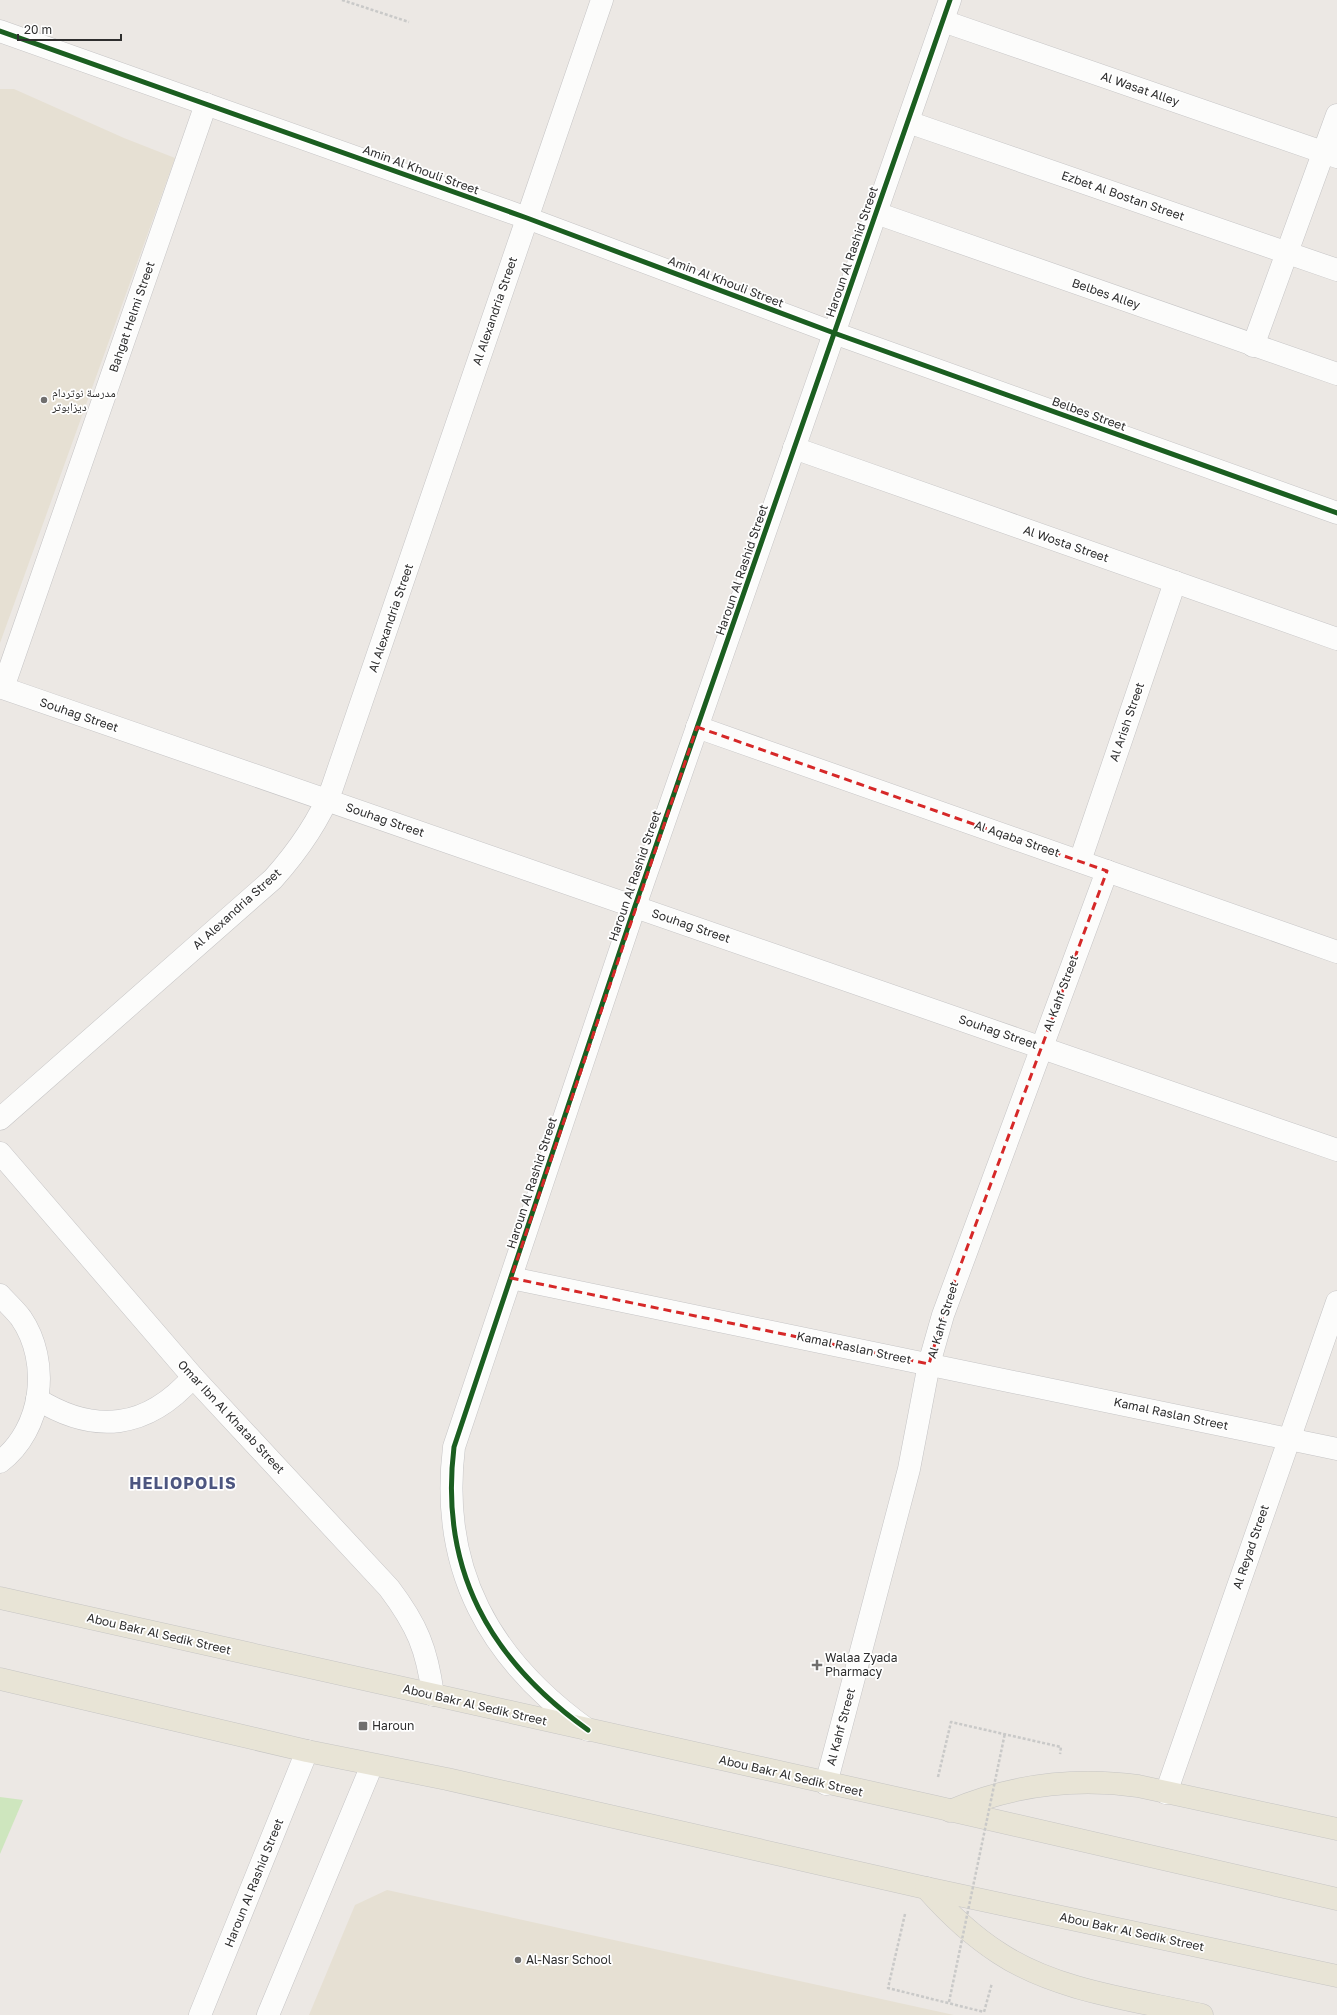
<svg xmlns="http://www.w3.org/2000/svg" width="1337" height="2015" viewBox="0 0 1337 2015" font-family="'Golos Text','Noto Naskh Arabic',sans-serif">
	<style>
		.education { fill: #e6e0d3 }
		.green { fill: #cee6be }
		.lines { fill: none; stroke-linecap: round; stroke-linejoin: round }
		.street-casing { stroke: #c5c4c5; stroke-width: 23 }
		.secondary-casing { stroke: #c5c4c5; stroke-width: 23 }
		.primary-casing { stroke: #c6c5c4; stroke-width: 23 }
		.path { stroke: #c9c9c8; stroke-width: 2.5; stroke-dasharray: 3 2; stroke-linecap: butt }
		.street { stroke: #fcfcfb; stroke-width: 22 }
		.secondary { stroke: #fcfcfb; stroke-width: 22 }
		.primary { stroke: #e8e4d6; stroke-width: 22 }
		.path-bridge { stroke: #c9c9c8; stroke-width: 2.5; stroke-dasharray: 3 2; stroke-linecap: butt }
		.cycleway-casing { stroke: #fff; stroke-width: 8 }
		.cycleway { stroke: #1b5e20; stroke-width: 5 }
		.marked { fill: none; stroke: #d62828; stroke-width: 3; stroke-dasharray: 8 5; stroke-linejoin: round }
		.poi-dot { fill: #706f6e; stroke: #fff; stroke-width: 1.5 }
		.labels { text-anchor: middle; stroke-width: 3.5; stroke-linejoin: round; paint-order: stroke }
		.street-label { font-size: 12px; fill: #2e2e2e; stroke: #fff }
		.poi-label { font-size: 12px; fill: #2e2e2e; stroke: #fff; text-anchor: start }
		.district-label { font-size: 16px; font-weight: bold; letter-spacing: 1px; fill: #4d5680; stroke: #fff }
	</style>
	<rect width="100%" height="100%" fill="#ece8e4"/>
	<!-- education -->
	<g class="education">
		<path d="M 0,89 L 14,89 L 124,138 L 175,158 L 0,643 Z"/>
		<path d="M 387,1890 L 954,2015 L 309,2015 L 355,1905 Z"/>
	</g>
	<!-- green -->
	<path class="green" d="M 0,1797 L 23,1800 L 0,1854 Z"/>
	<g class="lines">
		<defs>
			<g id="street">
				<path d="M 943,21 L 1337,157"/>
				<path d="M 0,31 L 527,218 L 834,333 L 1337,513"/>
				<path d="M 908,122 L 1337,270"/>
				<path d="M 876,213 L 1337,374"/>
				<path d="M 1253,346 L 1337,115"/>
				<path d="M 794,448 L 1337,639"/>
				<path d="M 0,687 L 1337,1150"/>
				<path d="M 3,688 L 206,104"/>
				<path d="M 697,727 L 1337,952"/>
				<path d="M 1080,861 L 1175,582"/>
				<path d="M 0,1119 L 273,879 C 298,851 318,823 332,788 L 602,0"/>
				<path d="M 511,1278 L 1337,1449"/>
				<path d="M 826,1784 L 909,1469 L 929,1364 L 943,1315 L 1107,871"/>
				<path d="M 1166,1793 L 1337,1302"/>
			</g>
			<g id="secondary">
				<path d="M 0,1153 L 193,1377 L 389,1588 C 417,1625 427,1649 433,1695"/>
				<path d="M 0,1295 C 7,1303 15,1310 21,1318 C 51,1362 43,1429 0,1462"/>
				<path d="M 37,1399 C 95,1435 147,1429 193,1377"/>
				<path d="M 588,1730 C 490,1660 439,1570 454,1447 L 635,906 L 950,0"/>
				<path d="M 200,2015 L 307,1751"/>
				<path d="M 268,2015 L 372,1765"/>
			</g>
			<g id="primary">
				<path d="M 0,1598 L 932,1806 L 1337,1899"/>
				<path d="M 0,1679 L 307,1751 L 447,1779 L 926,1888 L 1337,1976"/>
				<path d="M 950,1811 C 1011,1785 1072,1777 1138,1786 L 1337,1829"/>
				<path d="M 926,1888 C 948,1913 971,1935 999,1953 C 1056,1991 1135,2000 1202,2015"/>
			</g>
		</defs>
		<!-- street casing -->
		<use href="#street" class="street-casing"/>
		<!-- secondary casing -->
		<use href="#secondary" class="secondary-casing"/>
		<!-- primary casing -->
		<use href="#primary" class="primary-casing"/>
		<!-- path -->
		<g class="path">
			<path d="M 342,0 L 409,22"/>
			<path d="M 938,1777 L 951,1722 L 1061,1747 L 1060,1754"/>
			<path d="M 905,1914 L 888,1988 L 984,2012 L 992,1983"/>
		</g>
		<!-- street -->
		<use href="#street" class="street"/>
		<!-- secondary -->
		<use href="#secondary" class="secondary"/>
		<!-- primary -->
		<use href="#primary" class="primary"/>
		<!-- path-bridge -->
		<path class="path-bridge" d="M 949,2002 L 1005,1733"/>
		<defs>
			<g id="cycleway">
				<path d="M 0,31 L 527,218 L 834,333 L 1337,513"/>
				<path d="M 588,1730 C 490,1660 439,1570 454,1447 L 635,906 L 950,0"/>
			</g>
		</defs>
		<!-- cycleway casing -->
		<use href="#cycleway" class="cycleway-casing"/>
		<!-- cycleway -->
		<use href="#cycleway" class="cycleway"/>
	</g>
	<!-- marked area -->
	<path class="marked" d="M 697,727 L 1107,871 L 948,1299 L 929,1364 L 511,1278 Z"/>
	<!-- markers -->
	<g class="poi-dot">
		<circle cx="44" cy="400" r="4"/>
		<path d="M815 1659h4v4h4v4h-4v4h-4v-4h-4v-4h4z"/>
		<rect x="358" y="1721" width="10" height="10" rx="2"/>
		<circle cx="518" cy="1960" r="4"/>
	</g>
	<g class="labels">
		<!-- street labels -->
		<g class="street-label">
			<text transform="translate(1140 89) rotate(19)" y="4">Al Wasat Alley</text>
			<text transform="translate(421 170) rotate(20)" y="4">Amin Al Khouli Street</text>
			<text transform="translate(1123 196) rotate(19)" y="4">Ezbet Al Bostan Street</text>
			<text transform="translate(852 252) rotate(-71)" y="4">Haroun Al Rashid Street</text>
			<text transform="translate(726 282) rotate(21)" y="4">Amin Al Khouli Street</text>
			<text transform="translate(1106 294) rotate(19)" y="4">Belbes Alley</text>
			<text transform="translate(495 311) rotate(-71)" y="4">Al Alexandria Street</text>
			<text transform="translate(132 317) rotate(-71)" y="4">Bahgat Helmi Street</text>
			<text transform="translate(1089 414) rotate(20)" y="4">Belbes Street</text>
			<text transform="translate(1066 544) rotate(19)" y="4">Al Wosta Street</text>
			<text transform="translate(742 570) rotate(-71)" y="4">Haroun Al Rashid Street</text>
			<text transform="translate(391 618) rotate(-71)" y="4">Al Alexandria Street</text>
			<text transform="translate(79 715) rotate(19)" y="4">Souhag Street</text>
			<text transform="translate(1127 722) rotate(-71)" y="4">Al Arish Street</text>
			<text transform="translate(385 820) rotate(19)" y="4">Souhag Street</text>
			<text transform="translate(1017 839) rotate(19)" y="4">Al Aqaba Street</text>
			<text transform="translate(635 876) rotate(-71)" y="4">Haroun Al Rashid Street</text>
			<text transform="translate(237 909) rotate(-42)" y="4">Al Alexandria Street</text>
			<text transform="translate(691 926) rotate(19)" y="4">Souhag Street</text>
			<text transform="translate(1061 993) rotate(-70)" y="4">Al Kahf Street</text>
			<text transform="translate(998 1032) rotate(19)" y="4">Souhag Street</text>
			<text transform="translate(532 1183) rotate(-72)" y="4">Haroun Al Rashid Street</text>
			<text transform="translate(943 1320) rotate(-73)" y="4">Al Kahf Street</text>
			<text transform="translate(854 1348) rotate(12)" y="4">Kamal Raslan Street</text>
			<text transform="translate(1171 1414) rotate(12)" y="4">Kamal Raslan Street</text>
			<text transform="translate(231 1417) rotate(47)" y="4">Omar Ibn Al Khatab Street</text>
			<text transform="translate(1251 1547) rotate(-71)" y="4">Al Reyad Street</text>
			<text transform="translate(159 1634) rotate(13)" y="4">Abou Bakr Al Sedik Street</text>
			<text transform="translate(475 1705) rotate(13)" y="4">Abou Bakr Al Sedik Street</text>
			<text transform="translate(841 1727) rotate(-75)" y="4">Al Kahf Street</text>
			<text transform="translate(791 1776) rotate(13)" y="4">Abou Bakr Al Sedik Street</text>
			<text transform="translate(254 1883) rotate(-68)" y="4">Haroun Al Rashid Street</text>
			<text transform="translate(1132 1932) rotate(12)" y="4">Abou Bakr Al Sedik Street</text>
		</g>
		<!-- poi labels -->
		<g class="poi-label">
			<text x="52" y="397">مدرسة نوتردام<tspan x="52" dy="14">ديزابوتر</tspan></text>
			<text x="825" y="1662">Walaa Zyada<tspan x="825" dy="14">Pharmacy</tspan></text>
			<text x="372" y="1730">Haroun</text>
			<text x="526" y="1964">Al-Nasr School</text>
		</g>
		<!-- district labels -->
		<g class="district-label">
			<text x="183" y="1489">HELIOPOLIS</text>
		</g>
	</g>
	<!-- scale -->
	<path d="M18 34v6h103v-6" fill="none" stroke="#2e2e2e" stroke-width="2"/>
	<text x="24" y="34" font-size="12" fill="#2e2e2e" stroke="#ffffff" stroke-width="3" paint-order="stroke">20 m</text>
</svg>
